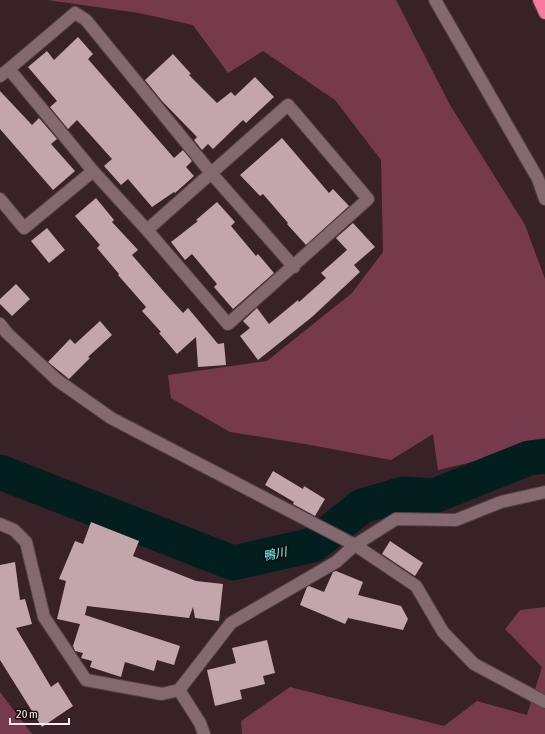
<svg xmlns="http://www.w3.org/2000/svg" width="545" height="734" viewBox="0 0 545 734" font-family="'Asap Condensed','Noto Sans JP',sans-serif">
	<style>
		.forest { fill: #773a4c }
		.lines { fill: none; stroke-linecap: round; stroke-linejoin: round }
		.river { stroke: #021e1d; stroke-width: 35 }
		.building { fill: #c3a6ac }
		.street-casing { stroke: #534145; stroke-width: 14 }
		.highway-casing { stroke: #534145; stroke-width: 14 }
		.street { stroke: #846970; stroke-width: 12 }
		.highway { stroke: #f8799f; stroke-width: 12 }
		.labels { text-anchor: middle; stroke-width: 4; stroke-linejoin: round; paint-order: stroke }
		.water-label { font-size: 12px; font-style: italic; fill: #79fcf6; stroke: #190f11 }
	</style>
	<rect width="100%" height="100%" fill="#382228"/>
	<!-- forest -->
	<g class="forest">
		<path d="M 47,0 L 396,0 L 450,105 L 525,225 L 545,279 L 545,445 L 438,470 L 433,434 L 391,460 L 305,444 L 230,432 L 171,398 L 168,375 L 267,361 L 352,293 L 383,252 L 381,160 L 335,100 L 263,51 L 228,73 L 193,25 L 139,13 Z"/>
		<path d="M 545,607 L 545,734 L 242,734 L 241,721 L 290,687 L 444,726 L 477,701 L 527,715 L 542,667 L 505,629 L 520,610 Z"/>
		<path d="M 0,692 L 32,734 L 0,734 Z"/>
	</g>
	<g class="lines">
		<!-- river -->
		<path class="river" d="M 0,472 L 233,563 L 313,545 L 362,506 L 403,494 L 434,496 L 529,458 L 545,456"/>
	</g>
	<!-- building -->
	<g class="building">
		<path d="M 78,37 L 93,54 L 88,59 L 174,158 L 183,150 L 192,161 L 186,167 L 194,176 L 175,193 L 174,192 L 152,207 L 128,179 L 121,185 L 104,166 L 112,159 L 77,120 L 68,129 L 50,107 L 57,101 L 28,67 L 47,51 L 54,60 Z"/>
		<path d="M 173,54 L 191,74 L 189,75 L 217,103 L 231,92 L 235,96 L 255,77 L 274,97 L 246,123 L 243,120 L 213,149 L 208,144 L 202,150 L 194,140 L 197,137 L 162,101 L 145,80 Z"/>
		<path d="M 0,91 L 32,125 L 39,118 L 57,139 L 51,144 L 75,171 L 53,190 L 0,129 Z"/>
		<path d="M 282,138 L 329,193 L 333,189 L 349,206 L 306,245 L 287,224 L 288,223 L 263,194 L 260,196 L 240,175 Z"/>
		<path d="M 96,198 L 114,220 L 112,222 L 138,250 L 132,255 L 165,293 L 183,313 L 188,308 L 218,344 L 224,343 L 226,365 L 198,367 L 196,337 L 177,354 L 159,333 L 161,332 L 142,311 L 146,307 L 118,275 L 119,274 L 97,248 L 100,245 L 75,216 Z"/>
		<path d="M 217,202 L 235,222 L 231,226 L 256,256 L 258,254 L 274,273 L 233,309 L 214,287 L 217,284 L 192,254 L 185,260 L 171,242 L 198,221 L 196,220 Z"/>
		<path d="M 353,223 L 375,247 L 354,265 L 360,272 L 312,317 L 258,360 L 240,336 L 250,328 L 243,321 L 257,308 L 269,324 L 298,300 L 299,302 L 326,278 L 321,273 L 347,250 L 336,238 Z"/>
		<path d="M 47,228 L 65,250 L 49,263 L 31,241 Z"/>
		<path d="M 16,284 L 30,299 L 12,316 L 0,304 L 0,299 Z"/>
		<path d="M 100,321 L 112,335 L 88,357 L 90,358 L 69,379 L 48,362 L 70,339 L 75,344 Z"/>
		<path d="M 273,471 L 303,489 L 304,486 L 325,499 L 315,516 L 293,504 L 294,502 L 265,485 Z"/>
		<path d="M 91,522 L 139,541 L 133,556 L 196,581 L 223,584 L 219,621 L 195,618 L 193,607 L 189,618 L 87,606 L 85,615 L 180,646 L 174,665 L 157,660 L 154,671 L 125,662 L 121,677 L 90,667 L 92,661 L 81,658 L 83,653 L 75,651 L 73,646 L 80,624 L 57,619 L 66,581 L 59,579 L 75,541 L 83,544 Z"/>
		<path d="M 390,541 L 423,563 L 415,576 L 382,554 Z"/>
		<path d="M 15,562 L 20,600 L 25,599 L 32,624 L 16,628 L 51,687 L 58,682 L 73,706 L 42,727 L 0,660 L 0,565 Z"/>
		<path d="M 336,571 L 363,582 L 358,595 L 401,606 L 408,619 L 403,630 L 348,618 L 345,624 L 300,605 L 307,587 L 309,586 L 324,592 L 333,572 Z"/>
		<path d="M 267,640 L 275,673 L 263,676 L 265,684 L 240,690 L 242,699 L 215,706 L 207,670 L 236,663 L 232,648 Z"/>
	</g>
	<g class="lines">
		<defs>
			<g id="street">
				<path d="M 435,0 L 538,179 L 545,199"/>
				<path d="M 9,69 L 75,13 L 86,20 L 211,173 L 294,267"/>
				<path d="M 0,76 L 9,69 L 93,171 L 147,230 L 228,324 L 368,199 L 288,105 L 147,230"/>
				<path d="M 0,199 L 24,228 L 93,171"/>
				<path d="M 0,324 L 7,333 L 57,380 L 111,418 L 355,545 L 416,586 L 443,632 L 474,664 L 545,702"/>
				<path d="M 0,524 L 14,530 L 26,542 L 44,617 L 86,680 L 162,694 L 179,690 L 231,623 L 336,562 L 355,545 L 396,519 L 456,520 L 501,502 L 545,492"/>
				<path d="M 179,690 L 200,723 L 204,734"/>
			</g>
			<path id="highway" d="M 539,0 L 545,13"/>
		</defs>
		<!-- street casing -->
		<use href="#street" class="street-casing"/>
		<!-- highway casing -->
		<use href="#highway" class="highway-casing"/>
		<!-- street -->
		<use href="#street" class="street"/>
		<!-- highway -->
		<use href="#highway" class="highway"/>
	</g>
	<g class="labels">
		<!-- water labels -->
		<g class="water-label">
			<text transform="translate(275 554) rotate(-12)" y="4">鴨川</text>
		</g>
	</g>
	<!-- scale -->
	<path d="M10 718v6h59v-6" fill="none" stroke="#fbebee" stroke-width="2"/>
	<text x="16" y="718" font-size="12" fill="#fbebee" stroke="#190f11" stroke-width="3" paint-order="stroke">20 m</text>
</svg>
